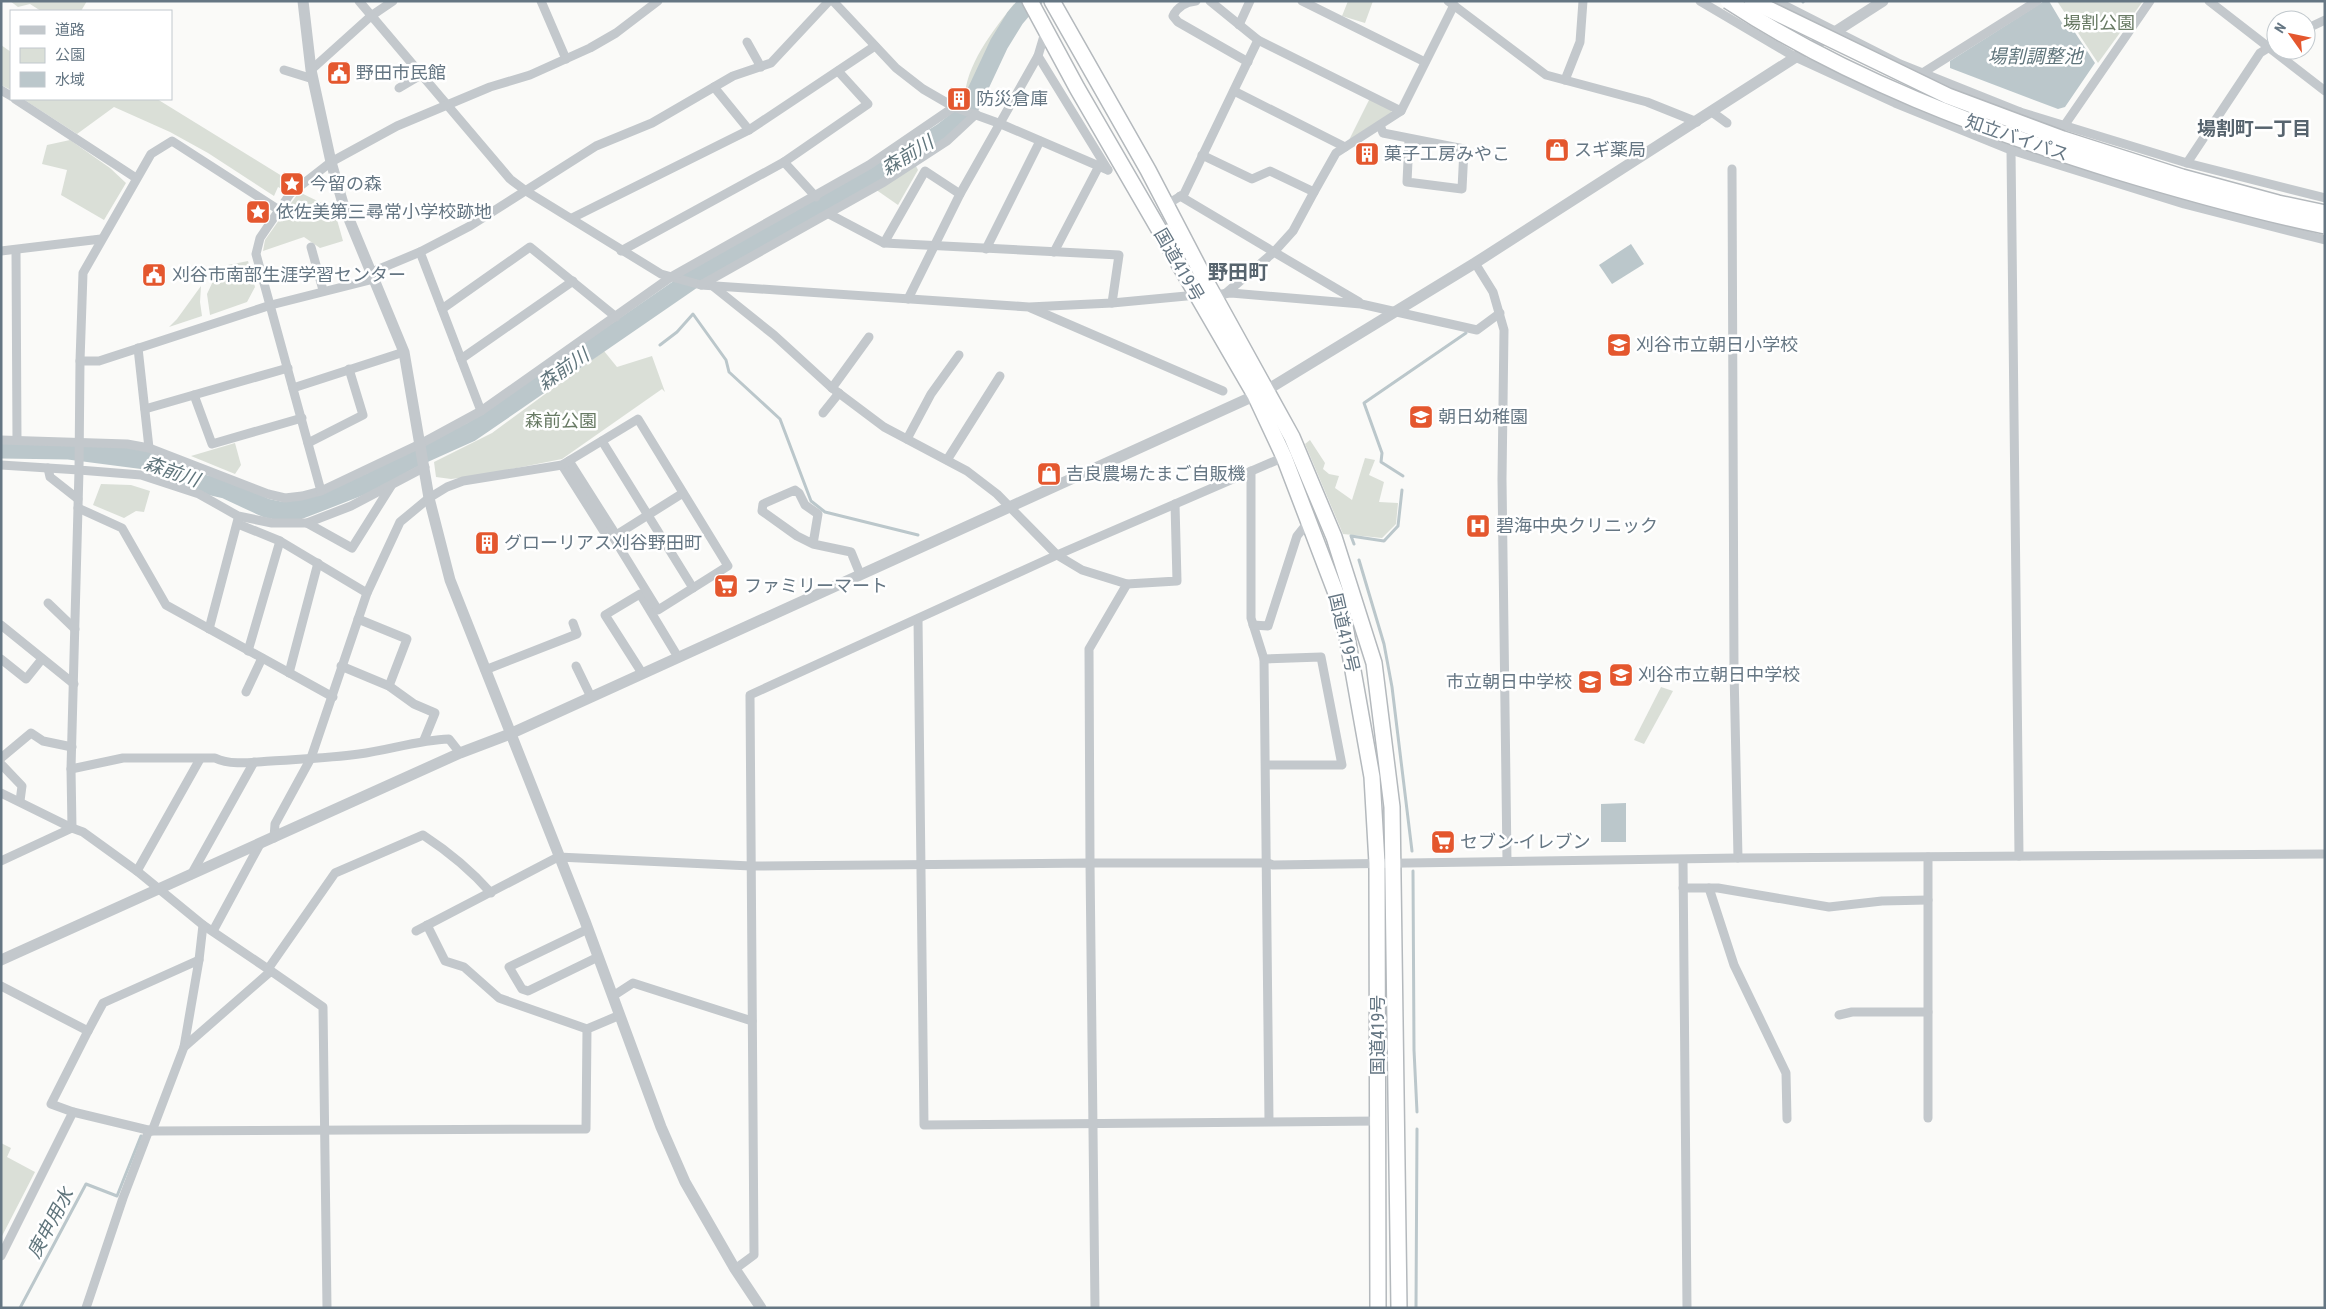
<svg xmlns="http://www.w3.org/2000/svg" width="2326" height="1309" viewBox="0 0 2326 1309" font-family="'Roboto Condensed','Noto Sans JP',sans-serif">
	<style>
		.green { fill: #dadfd7 }
		.water { fill: #bbc7cb }
		.lines { fill: none; stroke-linecap: round; stroke-linejoin: round }
		.stream { stroke: #bbc7cb; stroke-width: 3 }
		.river { stroke: #bbc7cb; stroke-width: 19 }
		.trunk-casing { stroke: #b4b9bd; stroke-width: 18 }
		.minor { stroke: #c3c8cc; stroke-width: 9 }
		.tertiary { stroke: #c3c8cc; stroke-width: 11 }
		.trunk { stroke: #fff; stroke-width: 15 }
		.trunk-bridge-casing { stroke: #b4b9bd; stroke-width: 18; stroke-linecap: butt }
		.trunk-bridge { stroke: #fff; stroke-width: 15 }
		.labels { text-anchor: middle; stroke-width: 5; stroke-linejoin: round; paint-order: stroke }
		.park-label { font-size: 18px; fill: #687a64; stroke: #fff }
		.poi-label { font-size: 18px; fill: #657683; stroke: #fff; text-anchor: start }
		.street-label { font-size: 18px; fill: #657683; stroke: #fff }
		.water-label { font-size: 19px; font-style: italic; fill: #60757c; stroke: #fff }
		.neighbourhood-label { font-size: 19px; font-weight: bold; fill: #57646e; stroke: #fff }
		.quarter-label { font-size: 20px; font-weight: bold; fill: #57646e; stroke: #fff }
	</style>
	<rect width="100%" height="100%" fill="#fafaf8"/>
	<!-- green -->
	<g class="green">
		<path d="M 10,1 L 87,1 L 81,11 L 41,11 L 30,4 L 18,7 Z"/>
		<path d="M 1348,1 L 1373,1 L 1365,23 L 1342,16 Z"/>
		<path d="M 2057,1 L 2143,1 L 2098,63 Z"/>
		<path d="M 1014,4 L 1015,14 L 998,44 L 972,98 L 965,100 C 964,67 994,29 1014,4 Z"/>
		<path d="M 1,45 L 11,52 L 11,90 L 1,85 Z"/>
		<path d="M 1371,96 L 1393,107 L 1391,113 L 1349,140 Z"/>
		<path d="M 23,99 L 157,99 L 290,181 L 284,190 L 278,187 L 274,196 L 208,153 L 170,132 L 114,107 L 77,134 Z"/>
		<path d="M 70,140 L 110,168 L 126,183 L 104,220 L 61,195 L 67,170 L 42,164 L 47,145 Z"/>
		<path d="M 915,164 L 918,170 L 898,205 L 875,189 Z"/>
		<path d="M 299,192 L 334,209 L 343,241 L 320,248 L 304,237 L 263,251 L 265,240 Z"/>
		<path d="M 248,261 L 255,287 L 247,302 L 210,315 L 207,294 L 214,279 L 219,284 L 233,272 L 228,265 Z"/>
		<path d="M 201,286 L 200,302 L 202,316 L 169,327 L 177,319 Z"/>
		<path d="M 604,351 L 617,367 L 652,356 L 665,392 L 662,389 L 562,459 L 476,476 L 451,479 L 436,477 L 434,462 L 492,433 Z"/>
		<path d="M 1310,440 L 1325,463 L 1323,469 L 1329,474 L 1339,476 L 1335,488 L 1352,500 L 1365,458 L 1375,460 L 1369,475 L 1384,482 L 1379,502 L 1398,503 L 1396,524 L 1382,538 L 1343,534 L 1305,444 Z"/>
		<path d="M 235,443 L 241,465 L 235,474 L 191,456 Z"/>
		<path d="M 101,484 L 131,485 L 150,491 L 144,512 L 136,511 L 124,518 L 93,505 Z"/>
		<path d="M 1661,687 L 1673,691 L 1644,744 L 1634,740 Z"/>
		<path d="M 1,1143 L 11,1148 L 7,1157 L 35,1172 L 1,1238 Z"/>
	</g>
	<!-- water -->
	<g class="water">
		<path d="M 2044,1 L 2049,1 L 2065,28 L 2070,25 L 2095,63 L 2065,107 L 2058,109 L 1950,68 L 1950,61 Z"/>
		<path d="M 1631,244 L 1644,264 L 1612,284 L 1599,265 Z"/>
		<path d="M 1626,803 L 1626,842 L 1601,842 L 1601,804 Z"/>
	</g>
	<g class="lines">
		<!-- stream -->
		<g class="stream">
			<path d="M 1803,2 L 1804,1"/>
			<path d="M 660,345 L 677,332 L 693,314 L 726,360 L 729,372 L 780,419 L 811,501 L 825,512 L 918,535"/>
			<path d="M 1403,476 L 1381,462 L 1382,453 L 1364,403 L 1466,333"/>
			<path d="M 1354,544 L 1351,536 L 1384,541 L 1398,526 L 1402,490"/>
			<path d="M 1359,560 L 1384,644 L 1392,687 L 1412,851"/>
			<path d="M 1413,871 L 1414,1050 L 1417,1112"/>
			<path d="M 20,1308 L 86,1184 L 117,1196 L 141,1136"/>
			<path d="M 1416,1308 L 1417,1129"/>
		</g>
		<!-- river -->
		<path class="river" d="M 1,449 L 69,450 L 146,460 L 203,484 L 225,489 L 266,508 L 280,511 L 299,510 L 371,482 L 411,459 L 471,432 L 699,275 L 878,174 L 943,132 L 957,121 L 969,108 L 999,44 L 1015,18 L 1026,5 L 1033,1"/>
		<defs>
			<g id="trunk">
				<path d="M 1030,1 L 1077,88 L 1255,395 L 1284,457 L 1342,609 L 1372,777 L 1377,863 L 1378,1308"/>
				<path d="M 1052,1 L 1148,170 L 1208,285 L 1292,437 L 1334,537 L 1374,663 L 1392,807 L 1399,1308"/>
			</g>
		</defs>
		<!-- trunk casing -->
		<use href="#trunk" class="trunk-casing"/>
		<!-- minor -->
		<g class="minor">
			<path d="M 359,1 L 510,179 L 526,191 L 661,274 L 701,285 L 1029,307 L 1112,303 L 1197,295"/>
			<path d="M 541,1 L 566,59"/>
			<path d="M 833,1 L 896,68 L 923,89 L 954,107 L 1001,124 L 1108,170"/>
			<path d="M 1196,1 C 1186,2 1177,7 1173,16 L 1178,22 L 1248,62"/>
			<path d="M 1210,1 L 1258,40 L 1401,111 L 1454,5"/>
			<path d="M 1302,1 L 1425,62"/>
			<path d="M 1448,1 L 1546,75 L 1647,102 L 1697,122"/>
			<path d="M 1700,1 L 1795,57 L 1895,103 L 2011,150 L 2184,204 L 2325,240"/>
			<path d="M 1776,1 L 1900,64 L 2020,112 L 2187,163 L 2325,198"/>
			<path d="M 2209,1 L 2325,91"/>
			<path d="M 1239,25 L 1250,1"/>
			<path d="M 1046,29 L 1038,56 L 1108,170"/>
			<path d="M 2306,29 L 2325,20"/>
			<path d="M 747,42 L 761,67"/>
			<path d="M 284,70 L 313,79"/>
			<path d="M 311,70 L 371,16 L 393,1"/>
			<path d="M 1924,72 L 2037,1"/>
			<path d="M 1565,80 L 1580,42 L 1583,1"/>
			<path d="M 714,87 L 749,130"/>
			<path d="M 399,88 L 421,75"/>
			<path d="M 1,90 L 11,96"/>
			<path d="M 1234,91 L 1345,147"/>
			<path d="M 15,99 L 136,178"/>
			<path d="M 1712,112 L 1727,123"/>
			<path d="M 1380,125 L 1383,133 L 1464,149 L 1462,189 L 1407,182 L 1409,140"/>
			<path d="M 2064,126 L 2150,1"/>
			<path d="M 1202,155 L 1252,179 L 1270,171 L 1314,192 L 1336,153 L 1401,111"/>
			<path d="M 784,162 L 816,197"/>
			<path d="M 2187,163 L 2260,53 L 2276,43"/>
			<path d="M 1732,169 L 1734,670 L 1738,858"/>
			<path d="M 1180,196 L 1274,252 L 1293,231 L 1314,192"/>
			<path d="M 1166,205 L 1184,194 L 1258,40"/>
			<path d="M 829,214 L 884,243 L 1119,255 L 1112,303"/>
			<path d="M 572,218 L 749,130 L 875,46"/>
			<path d="M 884,243 L 925,171 L 960,194"/>
			<path d="M 311,247 L 323,290"/>
			<path d="M 986,249 L 1040,141"/>
			<path d="M 16,250 L 17,440"/>
			<path d="M 1,251 L 101,239"/>
			<path d="M 621,251 L 784,162 L 868,104 L 838,71"/>
			<path d="M 420,252 L 481,411"/>
			<path d="M 1054,252 L 1099,166"/>
			<path d="M 1475,263 L 1493,292 L 1504,330 L 1502,479 L 1507,861"/>
			<path d="M 372,272 L 420,252 L 470,226 L 596,146 L 652,123 L 733,76 L 771,63 L 829,1"/>
			<path d="M 374,279 L 271,305 L 99,361 L 80,361 L 79,470 L 141,475 L 199,494 L 238,516 L 272,523 L 307,523 L 351,506 L 425,467"/>
			<path d="M 701,285 L 884,182 L 947,141 L 976,114"/>
			<path d="M 714,287 L 774,335 L 832,388 L 884,427 L 967,471 L 997,494 L 1057,555 L 1082,570 L 1127,584 L 1089,649 L 1090,863 L 1268,863 L 1273,865 L 1738,858 L 2325,854"/>
			<path d="M 1225,294 L 1274,252 L 1359,302"/>
			<path d="M 1213,295 L 1231,293 L 1361,304 L 1477,330 L 1500,313"/>
			<path d="M 908,299 L 960,194 L 1038,56"/>
			<path d="M 1031,308 L 1223,391"/>
			<path d="M 442,309 L 530,247 L 616,317"/>
			<path d="M 138,348 L 149,448"/>
			<path d="M 461,359 L 573,281"/>
			<path d="M 80,361 L 83,273 L 151,154 L 172,141 L 279,210"/>
			<path d="M 293,388 L 404,352"/>
			<path d="M 832,388 L 869,337"/>
			<path d="M 194,395 L 212,444 L 302,418"/>
			<path d="M 145,409 L 288,368"/>
			<path d="M 823,413 L 839,393"/>
			<path d="M 907,439 L 931,394 L 959,355"/>
			<path d="M 1,440 L 127,444 L 149,448 L 268,494 L 285,498 L 302,496 L 321,491 L 422,443 L 481,411 L 671,277 L 869,165 L 954,107"/>
			<path d="M 602,441 L 693,588"/>
			<path d="M 308,443 L 363,415 L 349,369"/>
			<path d="M 947,460 L 1000,376"/>
			<path d="M 569,461 L 616,535"/>
			<path d="M 1,465 L 79,470 L 71,769 L 72,828 L 1,793"/>
			<path d="M 562,465 L 603,530 L 613,537"/>
			<path d="M 48,468 L 50,477 L 78,499"/>
			<path d="M 1251,471 L 1251,618 L 1264,659 L 1269,1121"/>
			<path d="M 321,491 L 256,254 L 260,238 L 290,194 L 331,162 L 397,126 L 490,87 L 530,75 L 590,48 L 616,33 L 658,1"/>
			<path d="M 78,508 L 122,528 L 166,605 L 333,697"/>
			<path d="M 307,523 L 352,548 L 391,486"/>
			<path d="M 238,524 L 280,541 L 367,593"/>
			<path d="M 813,544 L 818,514 L 805,505 L 799,493 L 795,490 L 763,504 L 762,511 L 797,536 L 813,544 L 851,552 L 860,574"/>
			<path d="M 1127,584 L 1177,581 L 1175,504"/>
			<path d="M 48,603 L 75,629"/>
			<path d="M 358,619 L 407,639 L 389,686"/>
			<path d="M 918,619 L 924,1125 L 1379,1121"/>
			<path d="M 1,625 L 74,684"/>
			<path d="M 1253,625 L 1268,626 L 1297,536 L 1309,521"/>
			<path d="M 209,629 L 238,519"/>
			<path d="M 248,651 L 280,541"/>
			<path d="M 1,659 L 26,679 L 42,659"/>
			<path d="M 1264,659 L 1321,657 L 1342,765 L 1266,765"/>
			<path d="M 341,666 L 389,686 L 414,704 L 435,713 L 424,740"/>
			<path d="M 576,666 L 591,697"/>
			<path d="M 485,670 L 577,634 L 573,623"/>
			<path d="M 289,673 L 318,563"/>
			<path d="M 642,673 L 605,615 L 640,594 L 678,657"/>
			<path d="M 246,692 L 262,658"/>
			<path d="M 1,758 L 31,733 L 43,741 L 72,747"/>
			<path d="M 1,764 L 22,786 L 20,801"/>
			<path d="M 71,769 L 123,758 L 215,758 C 231,766 254,762 271,761 C 301,759 330,758 359,754 C 390,750 418,740 449,739 L 460,753"/>
			<path d="M 274,838 L 275,824 L 311,758 L 367,593 L 400,522 L 429,498 L 447,487 L 463,481 L 562,465 L 638,419 L 728,566 L 658,610 L 613,537 L 683,493"/>
			<path d="M 2019,856 L 2011,150 L 2020,112"/>
			<path d="M 1928,857 L 1928,1118"/>
			<path d="M 1683,860 L 1687,1308"/>
			<path d="M 1,861 L 72,828 L 83,832 L 137,871 L 203,925 L 271,971"/>
			<path d="M 137,871 L 200,759"/>
			<path d="M 191,875 L 254,762"/>
			<path d="M 1683,888 L 1718,888 L 1829,907 L 1882,901 L 1928,900"/>
			<path d="M 1709,888 L 1734,965 L 1786,1073 L 1787,1119"/>
			<path d="M 427,925 L 445,961 L 464,967 L 499,998 L 587,1029"/>
			<path d="M 588,929 L 509,967 L 522,989 L 528,991 L 598,957"/>
			<path d="M 213,931 L 260,844"/>
			<path d="M 416,931 L 558,857 L 751,866 L 1090,863 L 1095,1308"/>
			<path d="M 199,960 L 203,925"/>
			<path d="M 268,969 L 335,873 L 423,835 C 449,852 470,869 491,893"/>
			<path d="M 1,986 L 88,1031 L 51,1104 L 73,1112 L 152,1131 L 586,1129 L 587,1029 L 620,1015"/>
			<path d="M 613,996 L 633,983 L 752,1021"/>
			<path d="M 1839,1015 L 1852,1012 L 1928,1012"/>
			<path d="M 88,1031 L 103,1003 L 199,960 L 184,1047"/>
			<path d="M 152,1131 L 184,1047 L 271,971 L 323,1007 L 327,1308"/>
			<path d="M 1,1256 L 73,1112"/>
			<path d="M 735,1269 L 754,1255 L 750,695 L 1057,555 L 1284,457"/>
			<path d="M 86,1308 L 123,1198 L 149,1130"/>
		</g>
		<!-- tertiary -->
		<g class="tertiary">
			<path d="M 303,1 L 311,70 L 331,162 L 344,207 L 404,352 L 429,498 L 450,580 L 585,921 L 661,1127 L 685,1182 L 735,1269 L 761,1308"/>
			<path d="M 1,960 L 460,753 L 510,734 L 1267,390 L 1475,263 L 1883,1"/>
		</g>
		<!-- trunk -->
		<use href="#trunk" class="trunk"/>
		<defs>
			<g id="trunk-bridge">
				<path d="M 1728,1 C 1847,79 1981,129 2116,171 C 2185,192 2254,211 2325,226"/>
				<path d="M 1752,1 L 1948,96 L 2063,139 L 2182,177 L 2278,203 L 2325,213"/>
			</g>
		</defs>
		<!-- trunk-bridge casing -->
		<use href="#trunk-bridge" class="trunk-bridge-casing"/>
		<!-- trunk-bridge -->
		<use href="#trunk-bridge" class="trunk-bridge"/>
	</g>
	<!-- icons -->
	<defs>
		<symbol id="civic-square" viewBox="-11 -11 22 22"><rect x="-9" y="-9" width="18" height="18" rx="4" fill="#e4572e" stroke="#fff"/><path d="M-.6-6.5H3V-4.5H.6V-3L4-1V1h2V6H-6V1h2V-1L-.6-3ZM-1.2 2.5V6h2.4V2.5Z" fill="#fff"/></symbol>
		<symbol id="building-square" viewBox="-11 -11 22 22"><rect x="-9" y="-9" width="18" height="18" rx="4" fill="#e4572e" stroke="#fff"/><path d="M-4-6H4V6H1V3H-1V6H-4ZM-2.5-4.3h1.7v1.8h-1.7ZM.8-4.3h1.7v1.8H.8ZM-2.5-1h1.7V.8h-1.7ZM.8-1h1.7V.8H.8Z" fill="#fff"/></symbol>
		<symbol id="shop-square" viewBox="-11 -11 22 22"><rect x="-9" y="-9" width="18" height="18" rx="4" fill="#e4572e" stroke="#fff"/><path d="M-5-2.5h2.3a2.7 3.5 0 0 1 5.4 0H5L5.5 6h-11ZM-1.5-2.5h3a1.5 2.3 0 0 0-3 0Z" fill="#fff"/></symbol>
		<symbol id="sight-square" viewBox="-11 -11 22 22"><rect x="-9" y="-9" width="18" height="18" rx="4" fill="#e4572e" stroke="#fff"/><path d="M0-6L1.8-2.2L6-1.7L2.9 1.2L3.7 5.4L0 3.3L-3.7 5.4L-2.9 1.2L-6-1.7L-1.8-2.2Z" fill="#fff"/></symbol>
		<symbol id="school-square" viewBox="-11 -11 22 22"><rect x="-9" y="-9" width="18" height="18" rx="4" fill="#e4572e" stroke="#fff"/><path d="M0-5L7-2L0 1L-7-2ZM-4 1L0 2.5L4 1V4Q0 6-4 4Z" fill="#fff"/></symbol>
		<symbol id="hospital-square" viewBox="-11 -11 22 22"><rect x="-9" y="-9" width="18" height="18" rx="4" fill="#e4572e" stroke="#fff"/><path d="M-5-5h3v3.5h4V-5h3V5h-3V1.5h-4V5h-3Z" fill="#fff"/></symbol>
		<symbol id="supermarket-square" viewBox="-11 -11 22 22"><rect x="-9" y="-9" width="18" height="18" rx="4" fill="#e4572e" stroke="#fff"/><path d="M-6-5.5h2.5l.6 2H6L4.5 2H-2.5L-4.4-4H-6ZM-1.5 3.2a1.3 1.3 0 1 0 .1 0ZM3 3.2a1.3 1.3 0 1 0 .1 0Z" fill="#fff"/></symbol>
	</defs>
	<g fill-rule="evenodd">
		<use href="#civic-square" x="325" y="59" width="28" height="28"/>
		<use href="#building-square" x="945" y="85" width="28" height="28"/>
		<use href="#shop-square" x="1543" y="136" width="28" height="28"/>
		<use href="#building-square" x="1353" y="140" width="28" height="28"/>
		<use href="#sight-square" x="278" y="170" width="28" height="28"/>
		<use href="#sight-square" x="244" y="198" width="28" height="28"/>
		<use href="#civic-square" x="140" y="261" width="28" height="28"/>
		<use href="#school-square" x="1605" y="331" width="28" height="28"/>
		<use href="#school-square" x="1407" y="403" width="28" height="28"/>
		<use href="#shop-square" x="1035" y="460" width="28" height="28"/>
		<use href="#hospital-square" x="1464" y="512" width="28" height="28"/>
		<use href="#building-square" x="473" y="529" width="28" height="28"/>
		<use href="#supermarket-square" x="712" y="572" width="28" height="28"/>
		<use href="#school-square" x="1607" y="661" width="28" height="28"/>
		<use href="#school-square" x="1576" y="668" width="28" height="28"/>
		<use href="#supermarket-square" x="1429" y="828" width="28" height="28"/>
	</g>
	<g class="labels">
		<!-- park labels -->
		<g class="park-label">
			<text x="2099" y="29">場割公園</text>
			<text x="561" y="427">森前公園</text>
		</g>
		<!-- poi labels -->
		<g class="poi-label">
			<text x="356" y="79">野田市民館</text>
			<text x="976" y="105">防災倉庫</text>
			<text x="1574" y="156">スギ薬局</text>
			<text x="1384" y="160">菓子工房みやこ</text>
			<text x="310" y="190">今留の森</text>
			<text x="276" y="218">依佐美第三尋常小学校跡地</text>
			<text x="172" y="281">刈谷市南部生涯学習センター</text>
			<text x="1636" y="351">刈谷市立朝日小学校</text>
			<text x="1438" y="423">朝日幼稚園</text>
			<text x="1066" y="480">吉良農場たまご自販機</text>
			<text x="1496" y="532">碧海中央クリニック</text>
			<text x="504" y="549">グローリアス刈谷野田町</text>
			<text x="744" y="592">ファミリーマート</text>
			<text x="1638" y="681">刈谷市立朝日中学校</text>
			<text x="1572" y="688" text-anchor="end">市立朝日中学校</text>
			<text x="1460" y="848">セブン-イレブン</text>
		</g>
		<!-- street labels -->
		<g class="street-label">
			<text transform="translate(2017 138) rotate(19)" y="6">知立バイパス</text>
			<text transform="translate(1179 265) rotate(60)" y="6">国道419号</text>
			<text transform="translate(1344 633) rotate(77)" y="6">国道419号</text>
			<text transform="translate(1378 1035) rotate(-90)" y="6">国道419号</text>
		</g>
		<!-- water labels -->
		<g class="water-label">
			<text x="2035" y="63">場割調整池</text>
			<text transform="translate(907 155) rotate(-32)" y="7">森前川</text>
			<text transform="translate(563 369) rotate(-35)" y="7">森前川</text>
			<text transform="translate(172 471) rotate(19)" y="7">森前川</text>
			<text transform="translate(50 1223) rotate(-62)" y="7">庚申用水</text>
		</g>
		<!-- neighbourhood labels -->
		<g class="neighbourhood-label">
			<text x="2254" y="135">場割町一丁目</text>
		</g>
		<!-- quarter labels -->
		<g class="quarter-label">
			<text x="1238" y="279">野田町</text>
		</g>
	</g>
	<!-- border -->
	<rect width="2326" height="1309" fill="none" stroke="#657683" stroke-width="5"/>
	<!-- legend -->
	<rect x="10" y="10" width="162" height="90" fill="#ffffff" stroke="#c1c8cd"/>
	<rect x="20" y="26" width="25" height="8" fill="#c3c8cc" stroke="#c1c8cd"/>
	<text x="55" y="35" font-size="15" fill="#657683">道路</text>
	<rect x="20" y="48" width="25" height="15" fill="#dadfd7" stroke="#c1c8cd"/>
	<text x="55" y="60" font-size="15" fill="#657683">公園</text>
	<rect x="20" y="72" width="25" height="15" fill="#bbc7cb" stroke="#c1c8cd"/>
	<text x="55" y="85" font-size="15" fill="#657683">水域</text>
	<!-- north arrow -->
	<g transform="translate(2291 35) rotate(303)"><circle r="24" fill="#ffffff" stroke="#c1c8cd"/>
	<path d="M0-4L9 19L0 12L-9 19Z" fill="#e4572e"/>
	<text y="-8" font-size="14" font-weight="bold" text-anchor="middle" fill="#657683">N</text>
	</g>
</svg>
